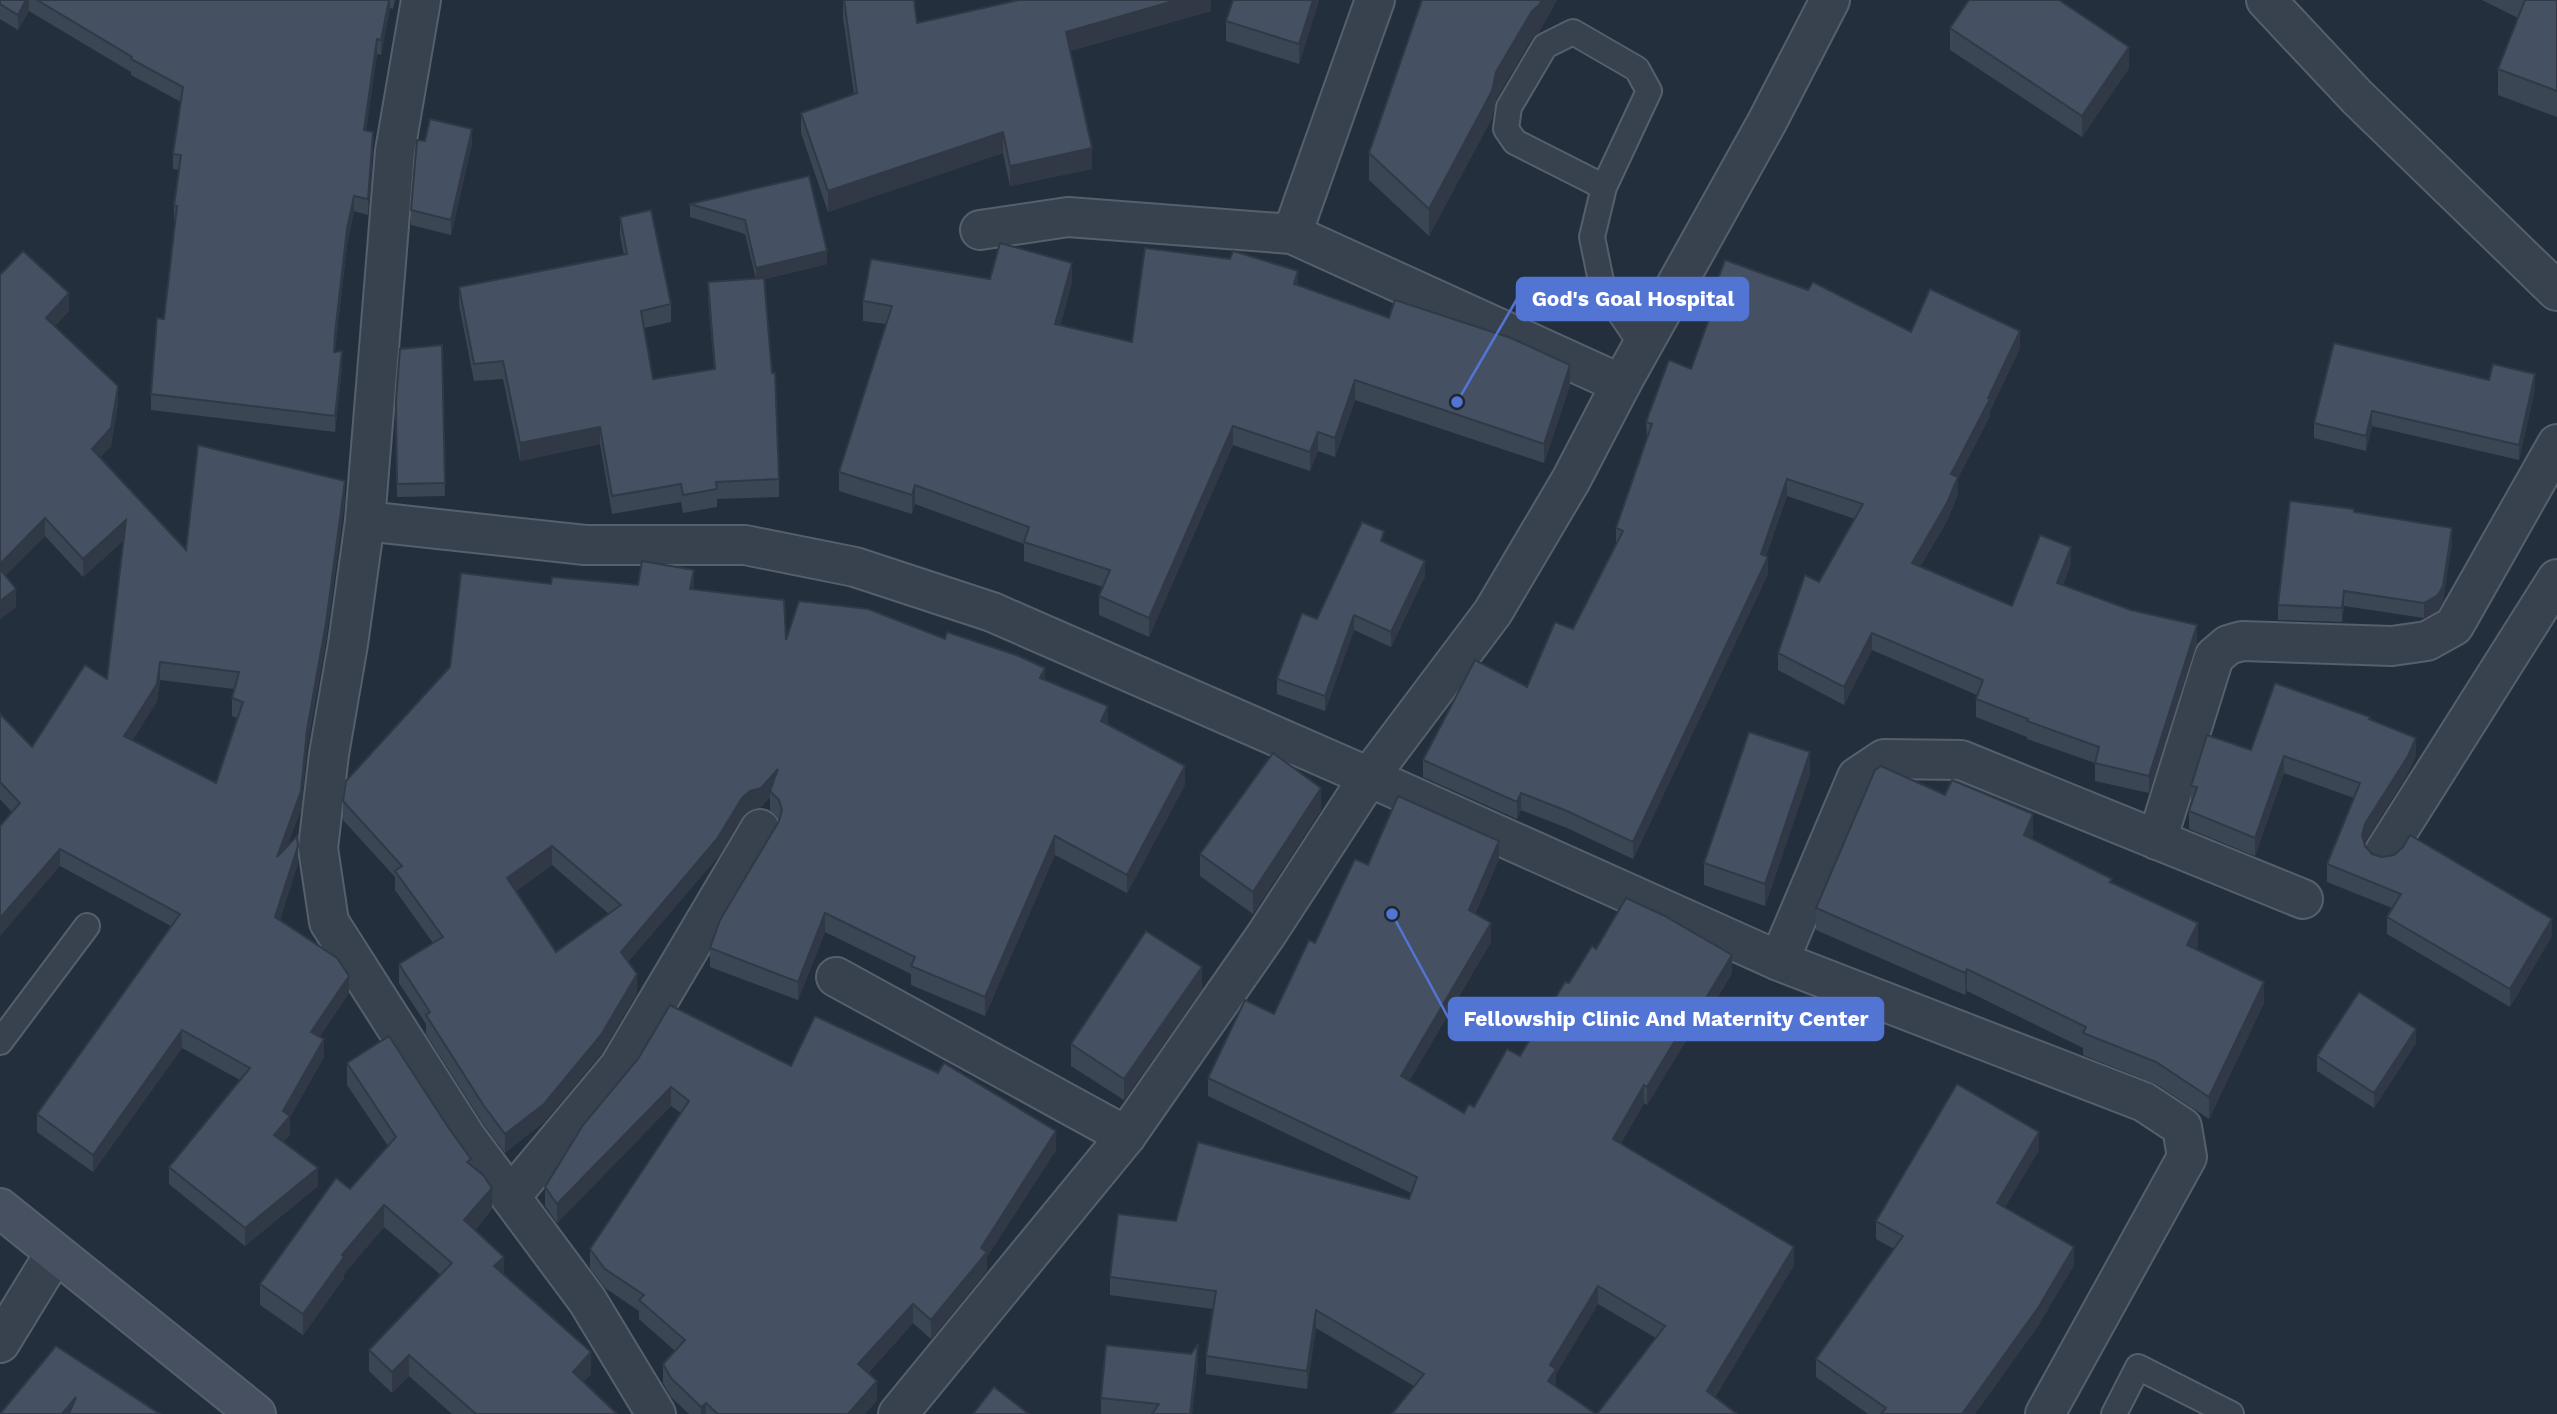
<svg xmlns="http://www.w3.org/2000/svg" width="2557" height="1414" viewBox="0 0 2557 1414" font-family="'Work Sans',sans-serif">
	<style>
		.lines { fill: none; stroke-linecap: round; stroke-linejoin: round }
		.service-casing { stroke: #565f6c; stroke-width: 28 }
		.minor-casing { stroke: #565f6c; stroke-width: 42 }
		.secondary-casing { stroke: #565f6c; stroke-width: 42 }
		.service { stroke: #38414e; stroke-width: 24 }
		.minor { stroke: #38414e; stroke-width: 38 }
		.secondary { stroke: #465061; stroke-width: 38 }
		.wall { fill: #3b4654; fill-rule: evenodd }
		.shaded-wall { fill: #303945 }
		.building { fill: #455162; stroke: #303945; stroke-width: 2; fill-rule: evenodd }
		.leader { fill: none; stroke: #5274d3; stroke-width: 2.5 }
		.callout-dot { fill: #5274d3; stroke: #1d2633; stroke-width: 2.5 }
		.callout { fill: #5274d3; stroke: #5274d3; stroke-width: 2.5 }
		.callout-label { font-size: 21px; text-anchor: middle; font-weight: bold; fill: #fff }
	</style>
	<rect width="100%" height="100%" fill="#242f3e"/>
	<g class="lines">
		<defs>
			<g id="service">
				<path d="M 1604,187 L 1515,142 L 1506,129 L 1509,107 L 1545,46 L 1573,32 L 1637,69 L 1649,91 L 1604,187 L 1592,237 L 1602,286 L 1643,347"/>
				<path d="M 0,1042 L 87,926"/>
				<path d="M 2114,1414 L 2138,1367 L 2231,1414"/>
			</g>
			<g id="minor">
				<path d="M 421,0 L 395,151 L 365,521 L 348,644 L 329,754 L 318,848 L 329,922 L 466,1137 L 587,1300 L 656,1414"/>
				<path d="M 2266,0 L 2357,97 L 2557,291"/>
				<path d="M 980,230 L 1068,217 L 1292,234 L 1621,384"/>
				<path d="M 1292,234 L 1375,0"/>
				<path d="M 365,521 L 585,545 L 745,545 L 855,567 L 992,612 L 1369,777 L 1779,961 L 2144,1102 L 2182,1127 L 2187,1157 L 2045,1414"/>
				<path d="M 2157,840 L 2214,657 L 2228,645 L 2242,641 L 2392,646 L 2427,641 L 2454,626 L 2557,444"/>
				<path d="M 2384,853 L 2557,579"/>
				<path d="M 1779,961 L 1857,777 L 1884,759 L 1961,760 L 2303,899"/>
				<path d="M 836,977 L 1126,1136"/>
				<path d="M 511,1196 L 619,1067 L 760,829"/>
				<path d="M 0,1343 L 55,1253"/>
				<path d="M 898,1414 L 1126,1136 L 1266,935 L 1369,777 L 1493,612 L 1571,480 L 1621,384 L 1767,122 L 1830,0"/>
			</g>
			<path id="secondary" d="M 0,1208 L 256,1414"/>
		</defs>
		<!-- service casing -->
		<use href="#service" class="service-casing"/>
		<!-- minor casing -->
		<use href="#minor" class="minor-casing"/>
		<!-- secondary casing -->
		<use href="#secondary" class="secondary-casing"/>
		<!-- service -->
		<use href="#service" class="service"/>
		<!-- minor -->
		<use href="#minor" class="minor"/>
		<!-- secondary -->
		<use href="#secondary" class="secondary"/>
	</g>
	<!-- wall -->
	<g class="wall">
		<path d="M 0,0 L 395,0 L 393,9 L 390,8 L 381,55 L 377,54 L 366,130 L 373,147 L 368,215 L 354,211 L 347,245 L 335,350 L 335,352 L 342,367 L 335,432 L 151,410 L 151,394 L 164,319 L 176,222 L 174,221 L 174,206 L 179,170 L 173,169 L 173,154 L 181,102 L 131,75 L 131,72 L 29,11 L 18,30 L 0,19 Z"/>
		<path d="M 843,0 L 917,23 L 1211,0 L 1211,11 L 1070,51 L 1092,169 L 1010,186 L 1003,153 L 828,212 L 801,133 L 801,113 L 854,94 L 843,18 Z"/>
		<path d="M 1233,0 L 1319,0 L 1299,64 L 1226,41 L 1226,21 Z"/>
		<path d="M 1422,0 L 1557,0 L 1539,32 L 1532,38 L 1496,99 L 1492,118 L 1429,236 L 1369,180 L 1369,153 Z"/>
		<path d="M 2482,0 L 2557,0 L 2557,117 L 2498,95 L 2498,69 L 2518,18 Z"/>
		<path d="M 1950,28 L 2129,68 L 2082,137 L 1950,50 Z"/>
		<path d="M 425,141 L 472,144 L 451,235 L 411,225 L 411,210 Z"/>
		<path d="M 809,176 L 827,264 L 765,279 L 779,479 L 779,497 L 717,499 L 717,507 L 683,513 L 681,502 L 612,514 L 600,444 L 520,461 L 503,379 L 474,381 L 459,305 L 459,287 L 624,255 L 620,235 L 620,217 L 671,304 L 671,322 L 644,328 L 653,379 L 714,369 L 708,299 L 708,282 L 756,279 L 745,234 L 690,217 L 690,204 Z"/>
		<path d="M 0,275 L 69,311 L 55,326 L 118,404 L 111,446 L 100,457 L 186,550 L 345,498 L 326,641 L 307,748 L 301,809 L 287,846 L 298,863 L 280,920 L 349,993 L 319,1037 L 324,1057 L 290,1117 L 290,1134 L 283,1142 L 318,1186 L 245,1246 L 169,1184 L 169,1167 L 240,1080 L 182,1048 L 93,1172 L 37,1132 L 37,1114 L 171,926 L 60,866 L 0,799 L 0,714 L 32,747 L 107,679 L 124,540 L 83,577 L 45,536 L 5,576 L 16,607 L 0,619 ZM 160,680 L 234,689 L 232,698 L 232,716 L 238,718 L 216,783 L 132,741 L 157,701 Z"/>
		<path d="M 990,279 L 1072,282 L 1060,326 L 1132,342 L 1298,285 L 1570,385 L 1544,463 L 1355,400 L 1335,457 L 1318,451 L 1310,471 L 1233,445 L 1149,637 L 1099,615 L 1099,596 L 1103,587 L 1024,561 L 1024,544 L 915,504 L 912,514 L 839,491 L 839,472 L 886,324 L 863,321 L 863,301 Z"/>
		<path d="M 1712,296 L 1911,332 L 2020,348 L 1990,411 L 1990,416 L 1958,478 L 1958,494 L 1947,521 L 1920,567 L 2012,606 L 2071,564 L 2063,585 L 2197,643 L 2149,793 L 2095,781 L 2095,763 L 2027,739 L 2027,737 L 1976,717 L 1976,699 L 1977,695 L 1872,650 L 1844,705 L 1778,670 L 1778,653 L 1855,519 L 1787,496 L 1766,556 L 1768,574 L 1633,859 L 1567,828 L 1521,810 L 1517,819 L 1423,777 L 1423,760 L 1527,687 L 1573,629 L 1616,545 L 1616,528 L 1647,439 L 1646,422 L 1691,369 L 1712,311 Z"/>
		<path d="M 442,345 L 445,496 L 397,497 L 396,401 Z"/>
		<path d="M 2489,380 L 2535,389 L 2519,460 L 2372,426 L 2366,451 L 2314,438 L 2314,423 Z"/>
		<path d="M 2354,512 L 2452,542 L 2443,601 L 2438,610 L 2424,618 L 2344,606 L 2342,622 L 2278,620 L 2278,605 Z"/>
		<path d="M 1384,542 L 1425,576 L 1391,647 L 1354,630 L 1325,711 L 1277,694 L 1277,679 L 1317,619 Z"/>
		<path d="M 551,584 L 694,589 L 786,640 L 1045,680 L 1108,725 L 1185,785 L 1127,893 L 1055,855 L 985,1016 L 911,985 L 911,974 L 825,932 L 798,1000 L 710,967 L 710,948 L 779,821 L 779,819 L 770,810 L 770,797 L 761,807 L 750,810 L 742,817 L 717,858 L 628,962 L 637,993 L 601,1054 L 544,1122 L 505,1153 L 484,1125 L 426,1034 L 426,1024 L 399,983 L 399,964 L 433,943 L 395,890 L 395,877 L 343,820 L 343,801 ZM 552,865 L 609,914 L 556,952 L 516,891 Z"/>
		<path d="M 2370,719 L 2416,755 L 2408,773 L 2365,842 L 2365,846 L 2372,854 L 2552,936 L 2510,1007 L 2387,934 L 2387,917 L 2392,908 L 2327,882 L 2327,864 L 2354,798 L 2284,773 L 2255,856 L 2189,829 L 2189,811 L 2191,803 L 2191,786 L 2251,750 Z"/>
		<path d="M 1810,774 L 1765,906 L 1704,885 L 1704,863 Z"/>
		<path d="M 1321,810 L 1253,914 L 1200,876 L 1200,854 Z"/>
		<path d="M 2033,836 L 2031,839 L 2112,883 L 2198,945 L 2195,949 L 2264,1003 L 2209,1119 L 2156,1084 L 2083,1055 L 2083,1048 L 1967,991 L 1965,995 L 1816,930 L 1816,908 Z"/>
		<path d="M 1499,859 L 1475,914 L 1491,942 L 1409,1081 L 1464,1113 L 1474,1107 L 1520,1056 L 1569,983 L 1596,949 L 1732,973 L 1703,1022 L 1699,1019 L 1647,1105 L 1644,1103 L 1621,1143 L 1794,1265 L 1715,1397 L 1597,1414 L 1656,1338 L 1598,1304 L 1556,1374 L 1414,1386 L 1316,1328 L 1307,1389 L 1206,1374 L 1206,1356 L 1213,1309 L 1110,1295 L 1110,1277 L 1176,1221 L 1409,1199 L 1411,1193 L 1208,1096 L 1208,1078 L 1274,1014 L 1315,943 L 1368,865 Z"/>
		<path d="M 1202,989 L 1124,1100 L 1071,1066 L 1071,1044 Z"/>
		<path d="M 2416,1043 L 2374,1108 L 2317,1071 L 2317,1056 Z"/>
		<path d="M 638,1059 L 791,1066 L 1056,1150 L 987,1257 L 987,1271 L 931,1339 L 913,1323 L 868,1373 L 877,1400 L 865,1414 L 689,1414 L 671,1397 L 663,1383 L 663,1364 L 675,1351 L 639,1319 L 639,1311 L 605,1288 L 590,1268 L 590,1249 L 681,1113 L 671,1106 L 557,1223 L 545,1206 L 545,1187 Z"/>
		<path d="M 347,1063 L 471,1165 L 492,1209 L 475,1230 L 504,1275 L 591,1374 L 583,1382 L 617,1414 L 452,1414 L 409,1376 L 392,1393 L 369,1371 L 369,1350 L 441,1275 L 384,1227 L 344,1274 L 344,1278 L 303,1335 L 260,1305 L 260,1284 L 350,1189 L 388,1146 L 347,1085 Z"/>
		<path d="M 2039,1150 L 2005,1207 L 2074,1265 L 2038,1326 L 1975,1414 L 1868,1414 L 1816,1377 L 1816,1359 L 1894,1249 L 1876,1239 L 1876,1221 Z"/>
		<path d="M 1198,1362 L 1192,1414 L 1101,1414 L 1101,1398 Z"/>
	</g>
	<!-- shaded-wall -->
	<g class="shaded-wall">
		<path d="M 26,0 L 29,0 L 29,11 L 18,30 L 18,15 Z"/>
		<path d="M 389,0 L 390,0 L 390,8 L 381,55 L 381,40 Z"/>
		<path d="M 1177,0 L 1211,0 L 1211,11 L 1066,52 L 1066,32 Z"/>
		<path d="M 1313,0 L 1319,0 L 1299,64 L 1299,44 Z"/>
		<path d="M 1542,0 L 1557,0 L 1539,32 L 1532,38 L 1496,99 L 1492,118 L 1429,236 L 1429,209 L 1496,72 L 1532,11 Z"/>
		<path d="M 377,39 L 377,54 L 364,146 L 364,130 Z"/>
		<path d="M 2129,47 L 2129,68 L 2082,137 L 2082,116 Z"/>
		<path d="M 472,129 L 472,144 L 451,235 L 451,220 Z"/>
		<path d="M 373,132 L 373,147 L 368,215 L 368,199 Z"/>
		<path d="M 1003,132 L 1003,153 L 828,212 L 828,191 Z"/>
		<path d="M 1092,148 L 1092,169 L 1010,186 L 1010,166 Z"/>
		<path d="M 354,196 L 354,211 L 347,245 L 335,350 L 334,368 L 335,334 L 347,229 Z"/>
		<path d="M 827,251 L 827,264 L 756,281 L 756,268 Z"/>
		<path d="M 1072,263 L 1072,282 L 1055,344 L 1055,324 Z"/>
		<path d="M 1298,271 L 1298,290 L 1294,284 Z"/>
		<path d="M 69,293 L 69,311 L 46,336 L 46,318 Z"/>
		<path d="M 2020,331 L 2020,348 L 1990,411 L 1990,416 L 1958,478 L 1958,494 L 1947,521 L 1912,581 L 1912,563 L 1951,474 Z"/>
		<path d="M 342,351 L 342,367 L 335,432 L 335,416 Z"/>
		<path d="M 1570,365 L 1570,385 L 1544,463 L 1544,444 Z"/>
		<path d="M 2535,374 L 2535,389 L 2519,460 L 2519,445 Z"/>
		<path d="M 1355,380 L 1355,400 L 1335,457 L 1335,438 Z"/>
		<path d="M 118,386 L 118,404 L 111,446 L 92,466 L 92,449 Z"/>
		<path d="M 2372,411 L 2372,426 L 2366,451 L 2366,436 Z"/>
		<path d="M 1233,426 L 1233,445 L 1149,637 L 1149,618 Z"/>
		<path d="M 600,427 L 600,444 L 520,461 L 520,443 Z"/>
		<path d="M 1318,432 L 1318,451 L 1310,471 L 1310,452 Z"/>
		<path d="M 1787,479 L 1787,496 L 1761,571 L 1761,554 Z"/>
		<path d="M 345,481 L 345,498 L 326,641 L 307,748 L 301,809 L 277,875 L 277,857 L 307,730 Z"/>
		<path d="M 915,485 L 915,504 L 912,514 L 912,495 Z"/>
		<path d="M 45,518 L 45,536 L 0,581 L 0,564 Z"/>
		<path d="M 126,520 L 126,538 L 83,577 L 83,559 Z"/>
		<path d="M 2452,528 L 2452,542 L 2443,601 L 2438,610 L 2424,618 L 2424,603 Z"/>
		<path d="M 2071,547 L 2071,564 L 2057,600 L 2057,583 Z"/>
		<path d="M 1768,557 L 1768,574 L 1633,859 L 1633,842 Z"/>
		<path d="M 1425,561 L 1425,576 L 1391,647 L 1391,632 Z"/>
		<path d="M 694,570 L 694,589 L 690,589 Z"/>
		<path d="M 16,589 L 16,607 L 0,619 L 0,601 Z"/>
		<path d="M 2344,591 L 2344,606 L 2342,622 L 2342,608 Z"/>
		<path d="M 1354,615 L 1354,630 L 1325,711 L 1325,696 Z"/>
		<path d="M 2197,625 L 2197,643 L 2149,793 L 2149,776 Z"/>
		<path d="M 1872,633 L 1872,650 L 1844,705 L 1844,687 Z"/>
		<path d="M 160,662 L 160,680 L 157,701 L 124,754 L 124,736 Z"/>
		<path d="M 1045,668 L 1045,687 L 1040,678 Z"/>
		<path d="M 1108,706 L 1108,724 L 1101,721 Z"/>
		<path d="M 2416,738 L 2416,755 L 2408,773 L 2365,842 L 2362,853 L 2362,835 L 2365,824 Z"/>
		<path d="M 1810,752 L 1810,774 L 1765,906 L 1765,884 Z"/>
		<path d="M 2284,756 L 2284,773 L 2255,856 L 2255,838 Z"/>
		<path d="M 1185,766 L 1185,785 L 1127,893 L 1127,875 Z"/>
		<path d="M 778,769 L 770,791 L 770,797 L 761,807 L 750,810 L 742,817 L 717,858 L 621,970 L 621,952 L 742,798 Z"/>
		<path d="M 1321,788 L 1321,810 L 1253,914 L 1253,892 Z"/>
		<path d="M 1521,793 L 1521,810 L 1517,819 L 1517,802 Z"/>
		<path d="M 2033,814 L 2033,836 L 2024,857 L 2024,835 Z"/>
		<path d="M 1055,836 L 1055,855 L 985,1016 L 985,997 Z"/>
		<path d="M 1499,841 L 1499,859 L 1469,928 L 1469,910 Z"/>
		<path d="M 298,846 L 298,863 L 275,935 L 275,917 Z"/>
		<path d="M 552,846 L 552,865 L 507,897 L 507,878 Z"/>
		<path d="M 60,849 L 60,866 L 0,936 L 0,918 Z"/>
		<path d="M 825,913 L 825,932 L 798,1000 L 798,982 Z"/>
		<path d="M 2552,919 L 2552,936 L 2510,1007 L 2510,989 Z"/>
		<path d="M 1491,923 L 1491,942 L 1401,1094 L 1401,1076 Z"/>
		<path d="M 2198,923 L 2198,945 L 2187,967 L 2187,945 Z"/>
		<path d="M 1732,955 L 1732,973 L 1703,1022 L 1703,1003 Z"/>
		<path d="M 1202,967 L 1202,989 L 1124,1100 L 1124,1079 Z"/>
		<path d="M 1967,969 L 1967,991 L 1965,995 L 1965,973 Z"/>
		<path d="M 637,974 L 637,993 L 601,1054 L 544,1122 L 505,1153 L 505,1134 Z"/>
		<path d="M 349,976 L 349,993 L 311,1050 L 311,1032 Z"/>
		<path d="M 2264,982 L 2264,1003 L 2209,1119 L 2209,1097 Z"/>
		<path d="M 1699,1001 L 1699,1019 L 1647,1105 L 1647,1087 Z"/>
		<path d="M 2416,1029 L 2416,1043 L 2374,1108 L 2374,1093 Z"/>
		<path d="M 182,1030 L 182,1048 L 93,1172 L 93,1155 Z"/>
		<path d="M 324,1039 L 324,1057 L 290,1117 L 290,1134 L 274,1152 L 274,1135 L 283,1111 Z"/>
		<path d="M 1644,1085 L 1644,1103 L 1613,1157 L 1613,1139 Z"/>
		<path d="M 671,1087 L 671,1106 L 557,1223 L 557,1204 Z"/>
		<path d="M 1056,1131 L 1056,1150 L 987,1257 L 987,1271 L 931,1339 L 931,1320 L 981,1248 Z"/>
		<path d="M 2039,1132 L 2039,1150 L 1997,1221 L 1997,1203 Z"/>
		<path d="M 318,1168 L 318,1186 L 245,1246 L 245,1228 Z"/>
		<path d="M 492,1188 L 492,1209 L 464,1242 L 464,1220 Z"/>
		<path d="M 384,1205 L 384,1227 L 344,1274 L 344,1278 L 303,1335 L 303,1314 L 342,1255 Z"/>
		<path d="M 1794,1247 L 1794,1265 L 1707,1409 L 1707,1391 Z"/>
		<path d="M 2074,1247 L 2074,1265 L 2038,1326 L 1975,1414 L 1962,1414 Z"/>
		<path d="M 504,1257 L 504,1279 L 494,1266 Z"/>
		<path d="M 1598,1286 L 1598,1304 L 1556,1374 L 1556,1387 L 1548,1381 L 1550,1365 Z"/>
		<path d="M 913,1304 L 913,1323 L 858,1383 L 858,1364 Z"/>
		<path d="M 1316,1310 L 1316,1328 L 1307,1389 L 1307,1371 Z"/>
		<path d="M 1198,1344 L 1198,1362 L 1192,1414 L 1190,1414 Z"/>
		<path d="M 591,1352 L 591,1374 L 573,1394 L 573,1372 Z"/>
		<path d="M 409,1355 L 409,1376 L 392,1393 L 392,1372 Z"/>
		<path d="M 877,1381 L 877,1400 L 865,1414 L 848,1414 Z"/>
		<path d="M 76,1397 L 76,1414 L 62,1414 Z"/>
		<path d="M 706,1403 L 706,1414 L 701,1414 L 701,1407 Z"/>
	</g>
	<!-- building -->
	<g class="building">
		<path d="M 0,0 L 26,0 L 18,15 L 0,4 Z"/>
		<path d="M 37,0 L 389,0 L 381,40 L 377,39 L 364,130 L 373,132 L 368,199 L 354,196 L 347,229 L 335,334 L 334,352 L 342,351 L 335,416 L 151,394 L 157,318 L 164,319 L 177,206 L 174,206 L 181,155 L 173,154 L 183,87 L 131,59 L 132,57 Z"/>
		<path d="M 844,0 L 914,0 L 917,23 L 1019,0 L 1177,0 L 1066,32 L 1092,148 L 1010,166 L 1003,132 L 828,191 L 801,113 L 857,93 Z"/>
		<path d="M 1233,0 L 1313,0 L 1299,44 L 1226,21 Z"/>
		<path d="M 1422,0 L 1542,0 L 1539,5 L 1532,11 L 1496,72 L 1492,91 L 1429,209 L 1369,153 Z"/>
		<path d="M 1969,0 L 2059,0 L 2129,47 L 2082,116 L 1950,28 Z"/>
		<path d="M 2525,0 L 2557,0 L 2557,91 L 2498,69 Z"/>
		<path d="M 430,119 L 472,129 L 451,220 L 411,210 L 417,140 L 425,141 Z"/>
		<path d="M 809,176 L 827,251 L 756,268 L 745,220 L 690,204 Z"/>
		<path d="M 651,210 L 671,304 L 641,311 L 653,379 L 715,369 L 708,282 L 764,278 L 772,373 L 775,373 L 779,479 L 716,482 L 717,489 L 683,495 L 681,484 L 612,496 L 600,427 L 520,443 L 503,361 L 474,364 L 459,287 L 627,254 L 620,217 Z"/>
		<path d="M 1000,243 L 1072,263 L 1055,324 L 1132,342 L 1145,248 L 1230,259 L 1233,251 L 1298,271 L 1294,284 L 1389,318 L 1395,300 L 1511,338 L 1570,365 L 1544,444 L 1355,380 L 1335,438 L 1318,432 L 1310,452 L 1233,426 L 1149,618 L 1099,596 L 1110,570 L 1024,542 L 1029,527 L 915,485 L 912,495 L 839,472 L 892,306 L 863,301 L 871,259 L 990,279 Z"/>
		<path d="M 23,251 L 69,293 L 46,318 L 118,386 L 111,428 L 92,449 L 186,550 L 198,445 L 345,481 L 326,623 L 307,730 L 301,791 L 277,857 L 297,836 L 298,846 L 275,917 L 337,958 L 349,976 L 311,1032 L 324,1039 L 283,1111 L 290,1116 L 274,1135 L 318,1168 L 245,1228 L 169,1167 L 250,1068 L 182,1030 L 93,1155 L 37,1114 L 180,914 L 60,849 L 0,918 L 0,826 L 20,803 L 0,782 L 0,714 L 32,747 L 85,665 L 107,679 L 126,520 L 83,559 L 45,518 L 0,564 L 0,275 ZM 160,662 L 239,672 L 232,698 L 243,702 L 216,783 L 124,736 L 157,684 Z"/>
		<path d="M 1725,260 L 1808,290 L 1813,282 L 1911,332 L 1930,289 L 2020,331 L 1988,398 L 1990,399 L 1951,474 L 1958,477 L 1947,503 L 1912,563 L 2012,606 L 2040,535 L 2071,547 L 2057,583 L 2131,610 L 2197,625 L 2149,776 L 2095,763 L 2099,747 L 2027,721 L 2028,719 L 1976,699 L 1983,680 L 1872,633 L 1844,687 L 1778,653 L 1805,575 L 1819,582 L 1863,504 L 1787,479 L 1761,554 L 1768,557 L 1633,842 L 1567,811 L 1521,793 L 1517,802 L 1423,760 L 1475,660 L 1527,687 L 1555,622 L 1573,629 L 1623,531 L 1616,528 L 1652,424 L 1646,422 L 1669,360 L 1691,369 L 1717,297 L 1712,296 Z"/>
		<path d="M 2334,343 L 2489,380 L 2493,364 L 2535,374 L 2519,445 L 2372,411 L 2366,436 L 2314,423 Z"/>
		<path d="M 442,345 L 445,483 L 397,484 L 396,401 L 400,349 Z"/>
		<path d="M 2290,501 L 2354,509 L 2354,512 L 2452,528 L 2443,586 L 2438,595 L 2424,603 L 2344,591 L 2342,608 L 2278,605 Z"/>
		<path d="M 1362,522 L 1384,531 L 1381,541 L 1425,561 L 1391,632 L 1354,615 L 1325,696 L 1277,679 L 1302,613 L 1317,619 Z"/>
		<path d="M 642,561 L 694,570 L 690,589 L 784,600 L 786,640 L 799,601 L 868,609 L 945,639 L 947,632 L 1016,655 L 1045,668 L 1040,678 L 1108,706 L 1101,721 L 1185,766 L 1127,875 L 1055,836 L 985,997 L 911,966 L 915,957 L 825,913 L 798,982 L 710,948 L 720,920 L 779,821 L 782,810 L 779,800 L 770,791 L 778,769 L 761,788 L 750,791 L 742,798 L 717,839 L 621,952 L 637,974 L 601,1035 L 544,1104 L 505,1134 L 484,1106 L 426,1015 L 430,1012 L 399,964 L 443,937 L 395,871 L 402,866 L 343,801 L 346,781 L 450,667 L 461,573 L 551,584 L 552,577 L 638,585 ZM 552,846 L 621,905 L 556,952 L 507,878 Z"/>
		<path d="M 0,569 L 16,589 L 0,601 Z"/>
		<path d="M 2275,683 L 2370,717 L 2369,719 L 2416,738 L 2408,756 L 2365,824 L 2362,835 L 2365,846 L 2372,854 L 2382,857 L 2394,855 L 2403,847 L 2410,835 L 2552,919 L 2510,989 L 2387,917 L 2401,894 L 2327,864 L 2360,783 L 2284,756 L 2255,838 L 2189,811 L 2197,787 L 2191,786 L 2207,735 L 2251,750 Z"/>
		<path d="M 1749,732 L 1810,752 L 1765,884 L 1704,863 Z"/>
		<path d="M 1273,753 L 1321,788 L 1253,892 L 1200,854 Z"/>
		<path d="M 1881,766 L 1945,795 L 1952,780 L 2033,814 L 2024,835 L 2112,879 L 2110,882 L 2198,923 L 2187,945 L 2264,982 L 2209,1097 L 2156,1062 L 2083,1033 L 2086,1027 L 1967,969 L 1965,973 L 1816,908 L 1875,770 Z"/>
		<path d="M 1398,796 L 1499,841 L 1469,910 L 1491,923 L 1401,1076 L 1464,1113 L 1469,1104 L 1474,1107 L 1507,1049 L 1520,1056 L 1565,982 L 1569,983 L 1592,946 L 1596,949 L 1626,898 L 1663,915 L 1732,955 L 1703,1003 L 1699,1001 L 1647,1087 L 1644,1085 L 1613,1139 L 1794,1247 L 1707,1391 L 1737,1414 L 1597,1414 L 1665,1326 L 1598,1286 L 1550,1365 L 1556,1369 L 1548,1381 L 1596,1414 L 1392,1414 L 1424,1374 L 1316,1310 L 1307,1371 L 1206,1356 L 1216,1291 L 1110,1277 L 1118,1214 L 1176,1221 L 1198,1142 L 1409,1199 L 1417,1177 L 1208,1078 L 1245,1000 L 1274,1014 L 1309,940 L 1315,943 L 1355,859 L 1368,865 Z"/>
		<path d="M 1146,931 L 1202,967 L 1124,1079 L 1071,1044 Z"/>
		<path d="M 2359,992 L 2416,1029 L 2374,1093 L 2317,1056 Z"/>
		<path d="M 670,1005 L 791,1066 L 815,1016 L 938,1073 L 944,1063 L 1056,1131 L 981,1248 L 987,1252 L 931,1320 L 913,1304 L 858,1364 L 877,1381 L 848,1414 L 718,1414 L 706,1403 L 701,1407 L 671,1378 L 663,1364 L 685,1340 L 639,1300 L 644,1295 L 605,1269 L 590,1249 L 689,1101 L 671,1087 L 557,1204 L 545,1187 L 583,1125 L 638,1059 Z"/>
		<path d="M 389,1036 L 448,1127 L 471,1159 L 467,1162 L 483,1175 L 492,1188 L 464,1220 L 504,1257 L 494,1266 L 591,1352 L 573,1372 L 617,1414 L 476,1414 L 409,1355 L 392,1372 L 369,1350 L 452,1263 L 384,1205 L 342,1255 L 344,1257 L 303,1314 L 260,1284 L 336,1178 L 350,1189 L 396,1137 L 347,1063 Z"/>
		<path d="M 1957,1084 L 2039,1132 L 1997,1203 L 2074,1247 L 2038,1308 L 1962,1414 L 1881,1414 L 1886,1408 L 1816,1359 L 1903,1236 L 1876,1221 Z"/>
		<path d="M 1198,1344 L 1190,1414 L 1152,1414 L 1159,1404 L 1101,1398 L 1106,1345 L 1191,1354 Z"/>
		<path d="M 56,1346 L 160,1414 L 69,1414 L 76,1397 L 62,1414 L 0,1414 Z"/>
		<path d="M 994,1387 L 1029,1414 L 973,1414 Z"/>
	</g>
	<!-- callouts -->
	<path class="leader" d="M1457 402L1517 299M1392 914L1449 1019"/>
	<g class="callout-dot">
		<circle cx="1457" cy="402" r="7"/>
		<circle cx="1392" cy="914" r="7"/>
	</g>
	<g class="callout">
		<rect x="1517" y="278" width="231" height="42" rx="7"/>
		<rect x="1449" y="998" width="434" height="42" rx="7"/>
	</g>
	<g class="callout-label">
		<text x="1633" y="306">God's Goal Hospital</text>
		<text x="1666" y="1026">Fellowship Clinic And Maternity Center</text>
	</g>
</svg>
